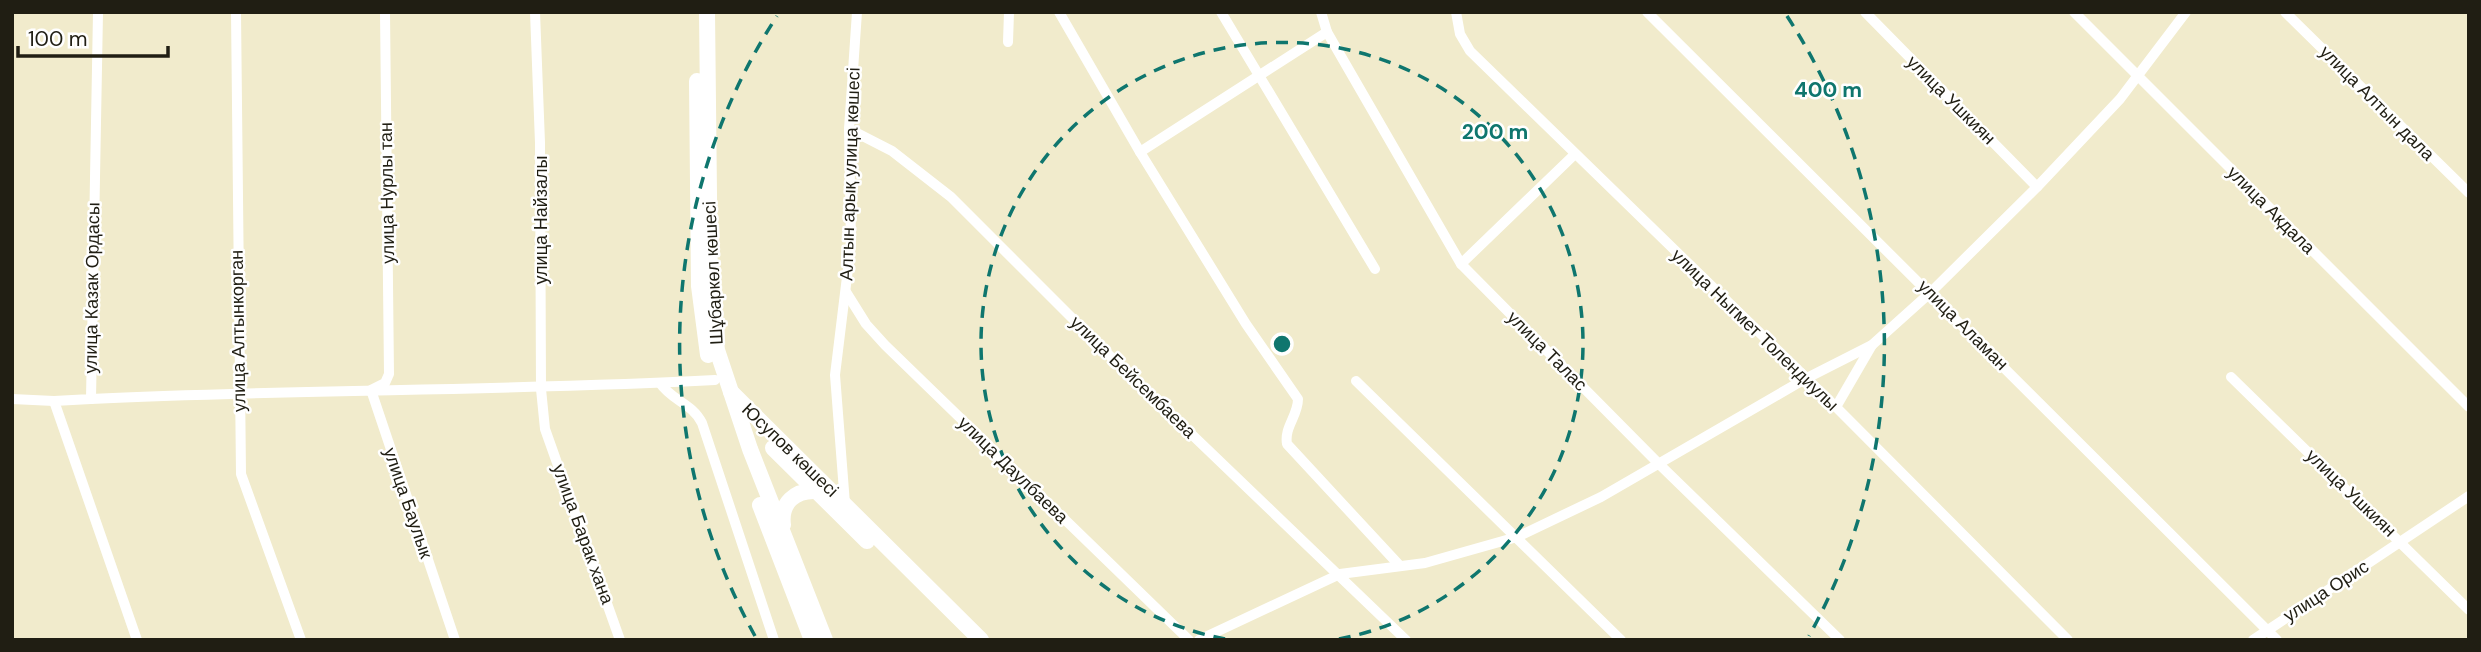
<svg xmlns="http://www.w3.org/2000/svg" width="2481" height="652" viewBox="0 0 2481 652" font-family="'DM Sans',sans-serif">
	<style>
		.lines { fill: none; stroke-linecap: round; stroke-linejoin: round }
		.street { stroke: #fff; stroke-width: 10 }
		.secondary { stroke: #fff; stroke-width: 16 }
		.ring { fill: none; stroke: #0f766e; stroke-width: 3.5; stroke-dasharray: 12 9 }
		.labels { text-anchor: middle; stroke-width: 5; stroke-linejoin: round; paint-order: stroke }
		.street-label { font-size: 18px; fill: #201e13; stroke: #fff }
		.centre { fill: #0f766e; stroke: #fff; stroke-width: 3.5 }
		.ring-label { font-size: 21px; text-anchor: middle; font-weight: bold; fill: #0f766e; stroke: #fff; stroke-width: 5; stroke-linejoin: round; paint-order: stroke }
	</style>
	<rect width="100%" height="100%" fill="#f1ebcc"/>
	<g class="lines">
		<!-- street -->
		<g class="street">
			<path d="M 98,12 L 91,399 L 54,401 L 137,640"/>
			<path d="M 236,12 L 241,474 L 301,640"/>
			<path d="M 385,12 L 389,374 L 385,383 L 371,390 L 455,640"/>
			<path d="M 535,12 L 540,143 L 541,389 L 545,429 L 620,640"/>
			<path d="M 1059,12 L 1140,152"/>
			<path d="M 1221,12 L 1375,269"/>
			<path d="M 1321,12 L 1327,32 L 1461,264 L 1660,465 L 1840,640"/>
			<path d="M 1456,12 L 1460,34 L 1470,51 L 1836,407 L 2068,640"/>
			<path d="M 1647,12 L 2277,640"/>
			<path d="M 1865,12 L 2037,187"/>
			<path d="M 2074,12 L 2469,407"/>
			<path d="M 2285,12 L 2469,193"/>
			<path d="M 1327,32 L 1140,152 L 1246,324 L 1298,399 C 1298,416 1284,427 1287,444 L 1400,566"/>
			<path d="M 1008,42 L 1009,12"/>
			<path d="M 849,129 L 892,151 L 951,197 L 1109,355 L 1406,640"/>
			<path d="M 1461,264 L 1575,154"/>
			<path d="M 846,292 L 866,324 L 885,345 L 1189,640"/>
			<path d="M 2231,377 L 2469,610"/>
			<path d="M 1356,381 L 1621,640"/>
			<path d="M 660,383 C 672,401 692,403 702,423 L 774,640"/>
			<path d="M 12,399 L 54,401"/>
			<path d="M 91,399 C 299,389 507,391 715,380"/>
			<path d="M 1836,407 L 1872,345"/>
			<path d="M 845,504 L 835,375 L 851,244 L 849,129 L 857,12"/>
			<path d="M 1199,640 L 1340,574 L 1425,563 L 1517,537 L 1601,497 L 1805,379 L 1872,345 L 1931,292 L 2037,187 L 2120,99 L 2186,12"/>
			<path d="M 2253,640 L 2469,496"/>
		</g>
		<!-- secondary -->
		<g class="secondary">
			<path d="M 707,12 L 710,285 L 717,350 L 750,449 L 825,640"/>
			<path d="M 697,81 L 699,286 L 708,355"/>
			<path d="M 731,392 L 981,640"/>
			<path d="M 773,448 L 867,541"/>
			<path d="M 760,505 L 812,640"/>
			<path d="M 783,525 C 780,503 795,490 816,491"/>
		</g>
	</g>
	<!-- distance rings -->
	<g class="ring">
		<path d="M1225 639A301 301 0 1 1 1339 639"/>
		<path d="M755 636A602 602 0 0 1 777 16M1787 16A602 602 0 0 1 1809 636"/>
	</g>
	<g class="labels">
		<!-- street labels -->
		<g class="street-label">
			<text transform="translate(1951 100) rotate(45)" y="6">улица Ушкиян</text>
			<text transform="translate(2377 103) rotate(45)" y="6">улица Алтын дала</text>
			<text transform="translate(850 174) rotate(-88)" y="6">Алтын арық улица көшесі</text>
			<text transform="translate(387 193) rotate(-91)" y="6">улица Нурлы тан</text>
			<text transform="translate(2271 210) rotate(45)" y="6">улица Акдала</text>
			<text transform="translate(541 220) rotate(-90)" y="6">улица Найзалы</text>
			<text transform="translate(713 273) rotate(-93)" y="6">Шұбаркөл көшесі</text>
			<text transform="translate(92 288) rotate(-89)" y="6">улица Казак Ордасы</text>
			<text transform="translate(1963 325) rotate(45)" y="6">улица Аламан</text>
			<text transform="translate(1755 330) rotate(44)" y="6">улица Ныгмет Толендиулы</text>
			<text transform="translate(238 331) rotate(-91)" y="6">улица Алтынкорган</text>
			<text transform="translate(1547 351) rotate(45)" y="6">улица Талас</text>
			<text transform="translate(1133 377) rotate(44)" y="6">улица Бейсембаева</text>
			<text transform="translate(790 450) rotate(44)" y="6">Юсупов көшесі</text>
			<text transform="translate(1013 470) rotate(44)" y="6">улица Даулбаева</text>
			<text transform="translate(2351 493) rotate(44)" y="6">улица Ушкиян</text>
			<text transform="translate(408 503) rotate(71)" y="6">улица Баулык</text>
			<text transform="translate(583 534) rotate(70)" y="6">улица Барак хана</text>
			<text transform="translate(2326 591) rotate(-33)" y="6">улица Орис</text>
		</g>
	</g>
	<circle cx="1282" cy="344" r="10" class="centre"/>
	<g class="ring-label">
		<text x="1828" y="97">400 m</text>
		<text x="1495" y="139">200 m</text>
	</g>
	<!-- border -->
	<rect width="2481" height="652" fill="none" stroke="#201e13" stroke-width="28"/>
	<!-- scale -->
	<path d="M18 46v10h150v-10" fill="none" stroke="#201e13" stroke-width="3.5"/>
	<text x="28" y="46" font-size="21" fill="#201e13" stroke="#ffffff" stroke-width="5" paint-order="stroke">100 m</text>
</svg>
